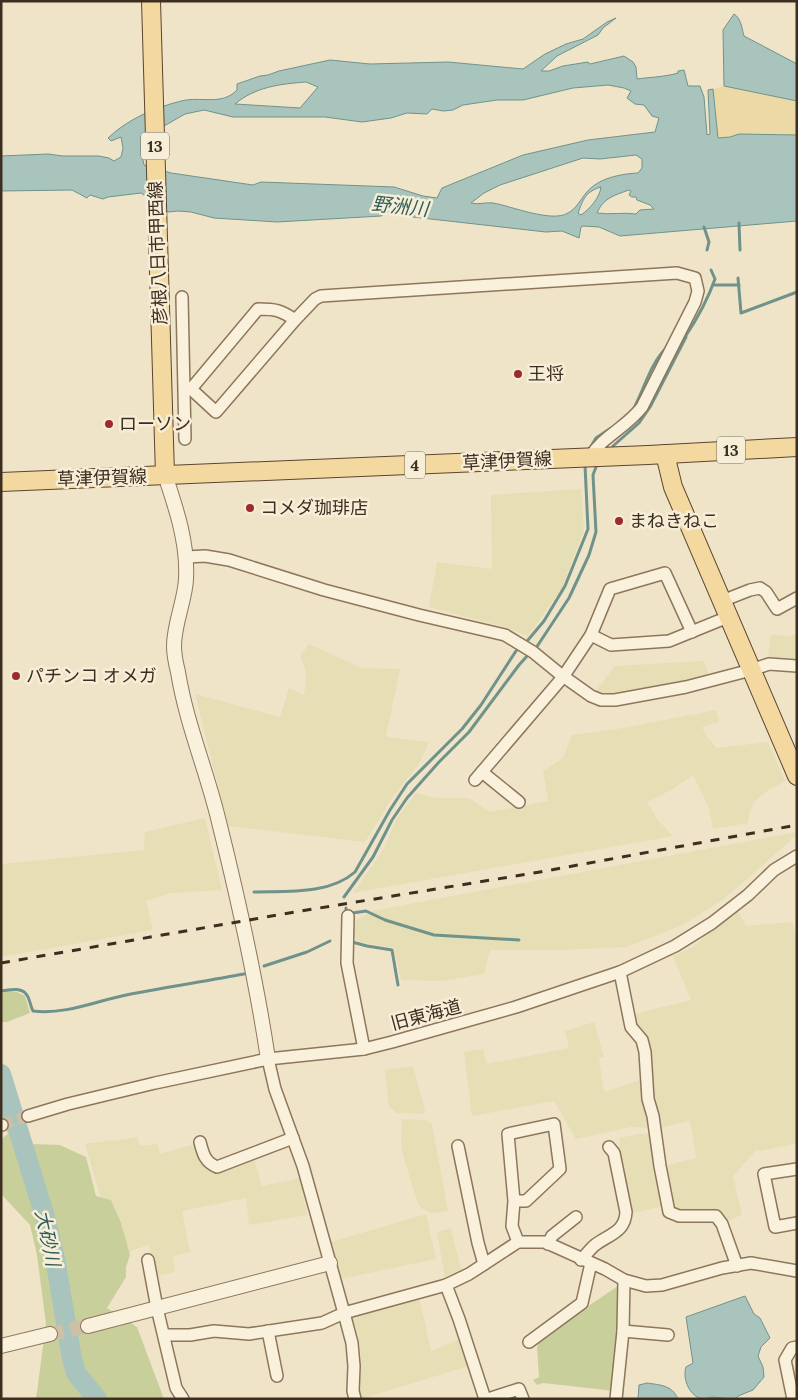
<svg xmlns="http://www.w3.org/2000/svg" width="798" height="1400" viewBox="0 0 798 1400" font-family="Lora,'Noto Sans JP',serif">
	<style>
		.farmland { fill: #e6deb5 }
		.green { fill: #c9cf9b }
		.sand { fill: #ecd9a5 }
		.water { fill: #a9c4bc; stroke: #6f938a; fill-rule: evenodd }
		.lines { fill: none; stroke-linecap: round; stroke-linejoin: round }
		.stream { stroke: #6f938a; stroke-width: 3 }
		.river { stroke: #a9c4bc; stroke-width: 20 }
		.minor-tunnel { stroke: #ccc0a6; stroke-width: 11; stroke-dasharray: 11 5.5; stroke-linecap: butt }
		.tertiary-tunnel { stroke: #ccc0a6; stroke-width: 14; stroke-dasharray: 14 7; stroke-linecap: butt }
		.minor-casing { stroke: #8d765c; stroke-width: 14 }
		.tertiary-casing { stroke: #8d765c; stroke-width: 16 }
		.primary-casing { stroke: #5b4430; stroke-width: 20 }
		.minor { stroke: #faf1dc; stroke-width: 11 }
		.tertiary { stroke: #faf1dc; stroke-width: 14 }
		.primary { stroke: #f3d9a0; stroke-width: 18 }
		.rail { stroke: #3d2e20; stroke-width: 3; stroke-dasharray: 9 9; stroke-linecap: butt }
		.poi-dot { fill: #9e2a2b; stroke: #f7eed8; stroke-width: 2 }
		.labels { text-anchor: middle; stroke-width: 5; stroke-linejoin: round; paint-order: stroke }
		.shield { fill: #f7eed8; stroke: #756857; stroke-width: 1 }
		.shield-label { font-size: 16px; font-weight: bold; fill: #3d2e20 }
		.street-label { font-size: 18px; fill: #3d2e20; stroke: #f7eed8 }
		.poi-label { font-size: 18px; fill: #3d2e20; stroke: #f7eed8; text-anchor: start }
		.water-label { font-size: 19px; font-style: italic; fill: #2f5d5a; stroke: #f7eed8 }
	</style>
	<rect width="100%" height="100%" fill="#f0e4c8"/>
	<!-- farmland -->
	<g class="farmland">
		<path d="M 581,489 L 584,530 L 562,588 L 528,636 L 504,627 L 429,607 L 437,562 L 492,569 L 491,495 Z"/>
		<path d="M 797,634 L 797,660 L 768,658 L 771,635 L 788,636 Z"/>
		<path d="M 309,644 L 361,668 L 400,669 L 386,737 L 429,742 L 419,764 L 394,795 L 365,842 L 228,826 L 195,694 L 280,717 L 289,688 L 304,695 L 306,680 L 305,668 L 300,656 Z"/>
		<path d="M 704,661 L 709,677 L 627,695 L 601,695 L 595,692 L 615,666 Z"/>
		<path d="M 716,710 L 719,722 L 702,727 L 707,737 L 717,748 L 768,742 L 785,781 L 764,793 L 756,800 L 750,811 L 748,823 L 713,829 L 709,808 L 693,775 L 673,789 L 647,802 L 657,819 L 673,836 L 353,893 L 383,850 L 397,818 L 416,793 L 437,798 L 469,798 L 489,812 L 548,801 L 543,771 L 563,758 L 572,735 L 623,728 Z"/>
		<path d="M 205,818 L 222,890 L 171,893 L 146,901 L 153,930 L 1,957 L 1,864 L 144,850 L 145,832 Z"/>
		<path d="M 797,832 L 797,835 L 725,898 L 683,925 L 627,947 L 560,950 L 490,950 L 484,974 L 442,981 L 401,980 L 394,948 L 360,942 L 352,935 L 352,923 L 372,911 Z"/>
		<path d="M 737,910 L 746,926 L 792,922 L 797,941 L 797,1143 L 761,1151 L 756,1150 L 733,1176 L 742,1215 L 724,1222 L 715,1209 L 683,1214 L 674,1210 L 664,1166 L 696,1158 L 690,1121 L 660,1128 L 634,1014 L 691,1000 L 673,956 L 693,947 Z"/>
		<path d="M 594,1022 L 604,1057 L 599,1058 L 604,1092 L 644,1079 L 652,1128 L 631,1127 L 576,1139 L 554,1101 L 472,1116 L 464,1052 L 483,1049 L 487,1064 L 569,1048 L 565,1031 Z"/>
		<path d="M 413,1066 L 425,1110 L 424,1114 L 397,1113 L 389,1107 L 385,1070 Z"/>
		<path d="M 402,1119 L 426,1120 L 432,1124 L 448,1211 L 432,1213 L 421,1208 L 418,1204 L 403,1155 L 401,1143 Z"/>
		<path d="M 638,1134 L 651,1134 L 664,1206 L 633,1213 L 628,1199 L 619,1156 L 620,1138 Z"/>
		<path d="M 137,1137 L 140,1146 L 157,1144 L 160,1154 L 194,1144 L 208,1167 L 253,1155 L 262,1186 L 300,1178 L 307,1215 L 249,1225 L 246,1198 L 182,1211 L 190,1252 L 173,1256 L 175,1272 L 157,1276 L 149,1245 L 127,1252 L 99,1192 L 85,1144 L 113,1140 L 114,1141 Z"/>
		<path d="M 426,1214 L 436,1259 L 340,1279 L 331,1242 Z"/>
		<path d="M 451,1228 L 461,1269 L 445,1277 L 437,1232 Z"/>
		<path d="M 419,1297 L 431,1351 L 460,1339 L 469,1366 L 361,1399 L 359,1381 L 361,1355 L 358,1333 L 351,1317 Z"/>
	</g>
	<!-- green -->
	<g class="green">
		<path d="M 1,990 L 17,992 L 25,996 L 30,1013 L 7,1022 L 1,1022 Z"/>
		<path d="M 1,1100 L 13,1127 L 33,1144 L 60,1145 L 86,1157 L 96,1196 L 111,1200 L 121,1223 L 130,1255 L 126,1267 L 126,1277 L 107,1308 L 137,1327 L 164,1399 L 36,1399 L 46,1324 L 37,1255 L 30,1225 L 3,1196 L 1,1196 L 1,1139 L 8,1134 L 1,1119 Z"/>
		<path d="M 621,1284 L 614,1391 L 543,1383 L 537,1385 L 533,1380 L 539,1377 L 537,1347 L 541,1338 Z"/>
	</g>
	<!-- sand -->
	<path class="sand" d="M 724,86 L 797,101 L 797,135 L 739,134 L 730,137 L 718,139 L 713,89 Z"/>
	<!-- water -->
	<g class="water">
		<path d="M 734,14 C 741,18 742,29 744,36 L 797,64 L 797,101 L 724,86 L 723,30 Z"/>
		<path d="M 616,18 L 603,28 L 598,35 L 557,56 L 541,71 L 549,71 L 563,66 L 588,62 L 590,64 L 624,56 L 633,62 L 636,67 L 637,79 C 651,77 665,77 678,73 L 678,71 L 684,70 L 688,86 L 700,86 L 704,97 L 707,135 L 710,134 L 708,90 L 713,89 L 718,138 L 730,137 L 739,134 L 797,135 L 797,221 L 620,236 L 599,227 L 583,226 L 581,227 L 579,238 L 562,231 L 546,232 L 413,217 C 401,209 393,208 381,216 L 277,222 L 214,218 L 191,212 L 178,211 L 168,212 L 141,193 L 108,197 L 103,199 L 90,195 L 87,198 L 72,190 L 1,191 L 1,156 L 48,154 L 63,156 L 99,156 L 109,158 L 114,161 L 121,157 L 123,148 L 121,137 L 111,141 L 108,138 C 128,119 154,108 181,101 C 201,96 222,106 237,90 L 237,84 L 260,76 L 268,75 L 279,71 L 330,60 L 370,64 L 448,62 L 523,69 L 545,54 L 566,44 L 583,39 L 607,22 ZM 306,82 L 318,87 L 300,108 L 235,104 C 255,87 280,84 306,82 ZM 608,85 L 624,88 L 631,91 L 627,98 L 635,104 L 644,105 L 652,116 L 659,118 L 655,132 L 588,140 L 523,155 L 442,188 L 437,198 L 423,196 L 394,187 L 261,182 L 253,185 L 171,173 L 144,165 L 141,150 L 150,134 L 185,114 L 204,110 L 233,117 L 325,117 L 362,122 L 391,118 L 407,113 L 427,114 L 432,109 L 443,111 L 453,110 L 463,105 L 497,100 L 523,100 L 573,88 ZM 636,155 L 642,159 L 642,168 L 638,173 C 620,174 598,178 586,193 C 581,199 576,209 568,213 C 552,223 511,206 493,203 C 486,202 478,205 471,203 L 484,193 L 500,185 L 583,158 L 600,159 ZM 601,187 C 600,197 590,209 581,215 L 578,213 C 583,201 584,192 601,187 ZM 629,190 L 631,191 L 629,195 L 632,197 L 636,197 L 637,200 L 650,205 L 654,209 L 640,210 L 636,214 C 623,212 610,215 597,213 C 603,198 615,195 629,190 Z"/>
		<path d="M 745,1296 L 754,1314 L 760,1318 L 770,1338 L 761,1347 L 758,1356 L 763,1367 L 764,1377 L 753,1390 L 738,1396 L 736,1399 C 728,1399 720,1398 712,1397 C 709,1397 707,1399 704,1399 C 690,1398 682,1379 686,1367 L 693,1363 L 686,1317 Z"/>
		<path d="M 647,1383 C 660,1385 672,1385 678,1399 L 638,1399 L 639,1385 Z"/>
	</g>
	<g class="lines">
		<!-- stream -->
		<g class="stream">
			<path d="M 739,223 L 740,250"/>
			<path d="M 704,227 L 709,242 L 707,250"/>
			<path d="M 738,278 L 741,313 L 797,292"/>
			<path d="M 713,285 L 739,285"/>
			<path d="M 685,337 C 697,319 708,299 715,279 L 711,270"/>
			<path d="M 634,408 C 645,387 650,364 667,347"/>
			<path d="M 613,446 L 639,423 L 650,407 L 686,337"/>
			<path d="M 590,448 L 596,438 L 611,428"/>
			<path d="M 528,640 L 544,621 L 565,586 L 588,529 L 585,465"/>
			<path d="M 536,648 L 569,598 L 589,555 L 596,532 L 593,475 L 596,467"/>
			<path d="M 254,892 C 286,891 329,895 355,872 L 390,810 L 407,784 L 462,729 L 481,705 L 516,651"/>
			<path d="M 344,897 L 373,857 L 392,820 L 407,798 L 439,762 L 469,732 L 519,665 L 528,655"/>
			<path d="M 346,908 L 346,914 L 366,911 L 385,920 L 434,935 L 519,940"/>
			<path d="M 352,942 L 367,946 L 392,950 L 398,985"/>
			<path d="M 264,966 L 307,952 L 330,941"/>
			<path d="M 1,991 C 9,990 21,987 26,994 C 30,998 30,1006 33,1011 C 67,1015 98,1000 131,994 C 168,987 206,981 244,974"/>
		</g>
		<!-- river -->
		<path class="river" d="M 1,1074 L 45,1217 L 55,1258 L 72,1359 L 76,1373 L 97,1399"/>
		<!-- minor-tunnel -->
		<path class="minor-tunnel" d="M 2,1125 L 28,1116"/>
		<!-- tertiary-tunnel -->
		<path class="tertiary-tunnel" d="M 50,1334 L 88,1326"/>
		<defs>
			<g id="minor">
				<path d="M 182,297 L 185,439"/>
				<path d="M 258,309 C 275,309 281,310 295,320 L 216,412 L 191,389 Z"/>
				<path d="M 295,320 L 315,299 L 321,296 L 677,273 L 695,278 L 698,291 L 695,302 L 642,407 C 627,427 603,436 590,457"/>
				<path d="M 186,557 L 205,556 L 229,560 L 324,590 L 419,615 L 505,635 L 533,652 L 560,674 L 591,696 L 601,700 L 615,700 L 686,687 L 751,670 L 769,664 L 797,666"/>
				<path d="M 722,601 L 750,590 L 760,588 L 766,592 L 777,609 L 797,598"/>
				<path d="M 591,635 L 611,645 L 669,641 L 728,617"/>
				<path d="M 482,772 L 519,802"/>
				<path d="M 475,780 L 563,677 L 591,635 L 610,589 L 665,573 L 692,632"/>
				<path d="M 348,916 L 347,963 L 364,1049"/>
				<path d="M 620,972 L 631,1027 L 642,1040 L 645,1052 L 648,1099 L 653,1116 L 660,1166 L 669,1212 L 679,1216 L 716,1216 L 722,1224 L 737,1266"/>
				<path d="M 268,1059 L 275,1089 L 303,1166 L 344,1313 L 352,1343 L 354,1366 L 353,1391 L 355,1399"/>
				<path d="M 28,1116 L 68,1104 L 155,1083 L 268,1059 L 364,1049 L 392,1042 L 516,1007 L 620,972 L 675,946 L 712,923 L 748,895 L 774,870 L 797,856"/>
				<path d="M 1,1125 L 2,1125"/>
				<path d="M 200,1142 C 203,1154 205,1162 217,1167 L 293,1138"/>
				<path d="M 458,1146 L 478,1243 L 484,1264"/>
				<path d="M 797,1169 L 764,1174 L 775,1227 L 797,1223"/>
				<path d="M 514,1201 L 526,1201 L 560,1169 L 554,1124 L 508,1134 L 514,1201 L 512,1226 L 518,1242"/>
				<path d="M 548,1244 L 552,1236 L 576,1217"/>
				<path d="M 148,1260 L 157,1308 L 176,1388 L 183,1399"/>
				<path d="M 581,1260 C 586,1255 590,1249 595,1245 C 610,1234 625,1232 626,1212 L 614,1153 L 609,1147"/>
				<path d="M 446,1285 L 459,1319 L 485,1399"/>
				<path d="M 268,1331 L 277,1376"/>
				<path d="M 623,1331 L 668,1335"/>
				<path d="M 164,1335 L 190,1335 L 214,1331 L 249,1334 L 322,1323 L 344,1313 L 446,1285 L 469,1274 L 518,1242 L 545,1242 L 605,1269 L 624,1280 L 646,1286 L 662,1285 L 722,1268 L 751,1263 L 797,1271"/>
				<path d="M 529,1342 L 582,1303 L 591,1263"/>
				<path d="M 488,1399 L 519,1389 L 523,1399"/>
				<path d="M 616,1399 L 623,1331 L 624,1280"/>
				<path d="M 793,1399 L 785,1360 L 792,1348 L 797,1347"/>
			</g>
			<g id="tertiary">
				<path d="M 165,475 C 176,508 188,543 186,579 C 185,601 174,623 174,646 C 174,654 176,664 178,672 C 186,722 206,769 218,818 C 238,898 256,978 268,1059"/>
				<path d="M 88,1326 L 330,1263"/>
				<path d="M 1,1346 L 50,1334"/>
			</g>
			<g id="primary">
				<path d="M 151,1 L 165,475"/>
				<path d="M 665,454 L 673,487 L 797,776"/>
				<path d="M 1,482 L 648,455 L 797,447"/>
			</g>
		</defs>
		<!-- minor casing -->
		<use href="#minor" class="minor-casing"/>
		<!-- tertiary casing -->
		<use href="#tertiary" class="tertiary-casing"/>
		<!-- primary casing -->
		<use href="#primary" class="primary-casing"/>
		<!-- minor -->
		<use href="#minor" class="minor"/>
		<!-- tertiary -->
		<use href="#tertiary" class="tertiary"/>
		<!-- primary -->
		<use href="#primary" class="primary"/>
		<!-- rail -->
		<path class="rail" d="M 1,963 L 295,912 L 540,872 L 797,825"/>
	</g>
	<!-- markers -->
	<g class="poi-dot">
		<circle cx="518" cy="374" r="5"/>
		<circle cx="109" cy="424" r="5"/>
		<circle cx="250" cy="508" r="5"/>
		<circle cx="619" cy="521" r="5"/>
		<circle cx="16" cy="676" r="5"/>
	</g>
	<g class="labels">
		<!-- shield labels -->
		<g class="shield">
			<rect x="141" y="132.5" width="28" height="27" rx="4"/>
			<rect x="717" y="436.5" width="28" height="27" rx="4"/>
			<rect x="405" y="451.5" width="20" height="27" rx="4"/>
		</g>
		<g class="shield-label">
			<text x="155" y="152">13</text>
			<text x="731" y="456">13</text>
			<text x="415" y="471">4</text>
		</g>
		<!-- street labels -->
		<g class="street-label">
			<text transform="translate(158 253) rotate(-92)" y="6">彦根八日市甲西線</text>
			<text transform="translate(507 461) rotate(-3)" y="6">草津伊賀線</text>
			<text transform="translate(102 478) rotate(-2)" y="6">草津伊賀線</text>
			<text transform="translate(426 1015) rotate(-15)" y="6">旧東海道</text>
		</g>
		<!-- poi labels -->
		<g class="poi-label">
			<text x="528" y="380">王将</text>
			<text x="119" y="430">ローソン</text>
			<text x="260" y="514">コメダ珈琲店</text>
			<text x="629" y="527">まねきねこ</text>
			<text x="26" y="682">パチンコ オメガ</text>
		</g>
		<!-- water labels -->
		<g class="water-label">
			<text transform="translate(400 206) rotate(6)" y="7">野洲川</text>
			<text transform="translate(48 1238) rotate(78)" y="7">大砂川</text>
		</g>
	</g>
	<!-- border -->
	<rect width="798" height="1400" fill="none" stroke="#3d2e20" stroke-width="5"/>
</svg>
